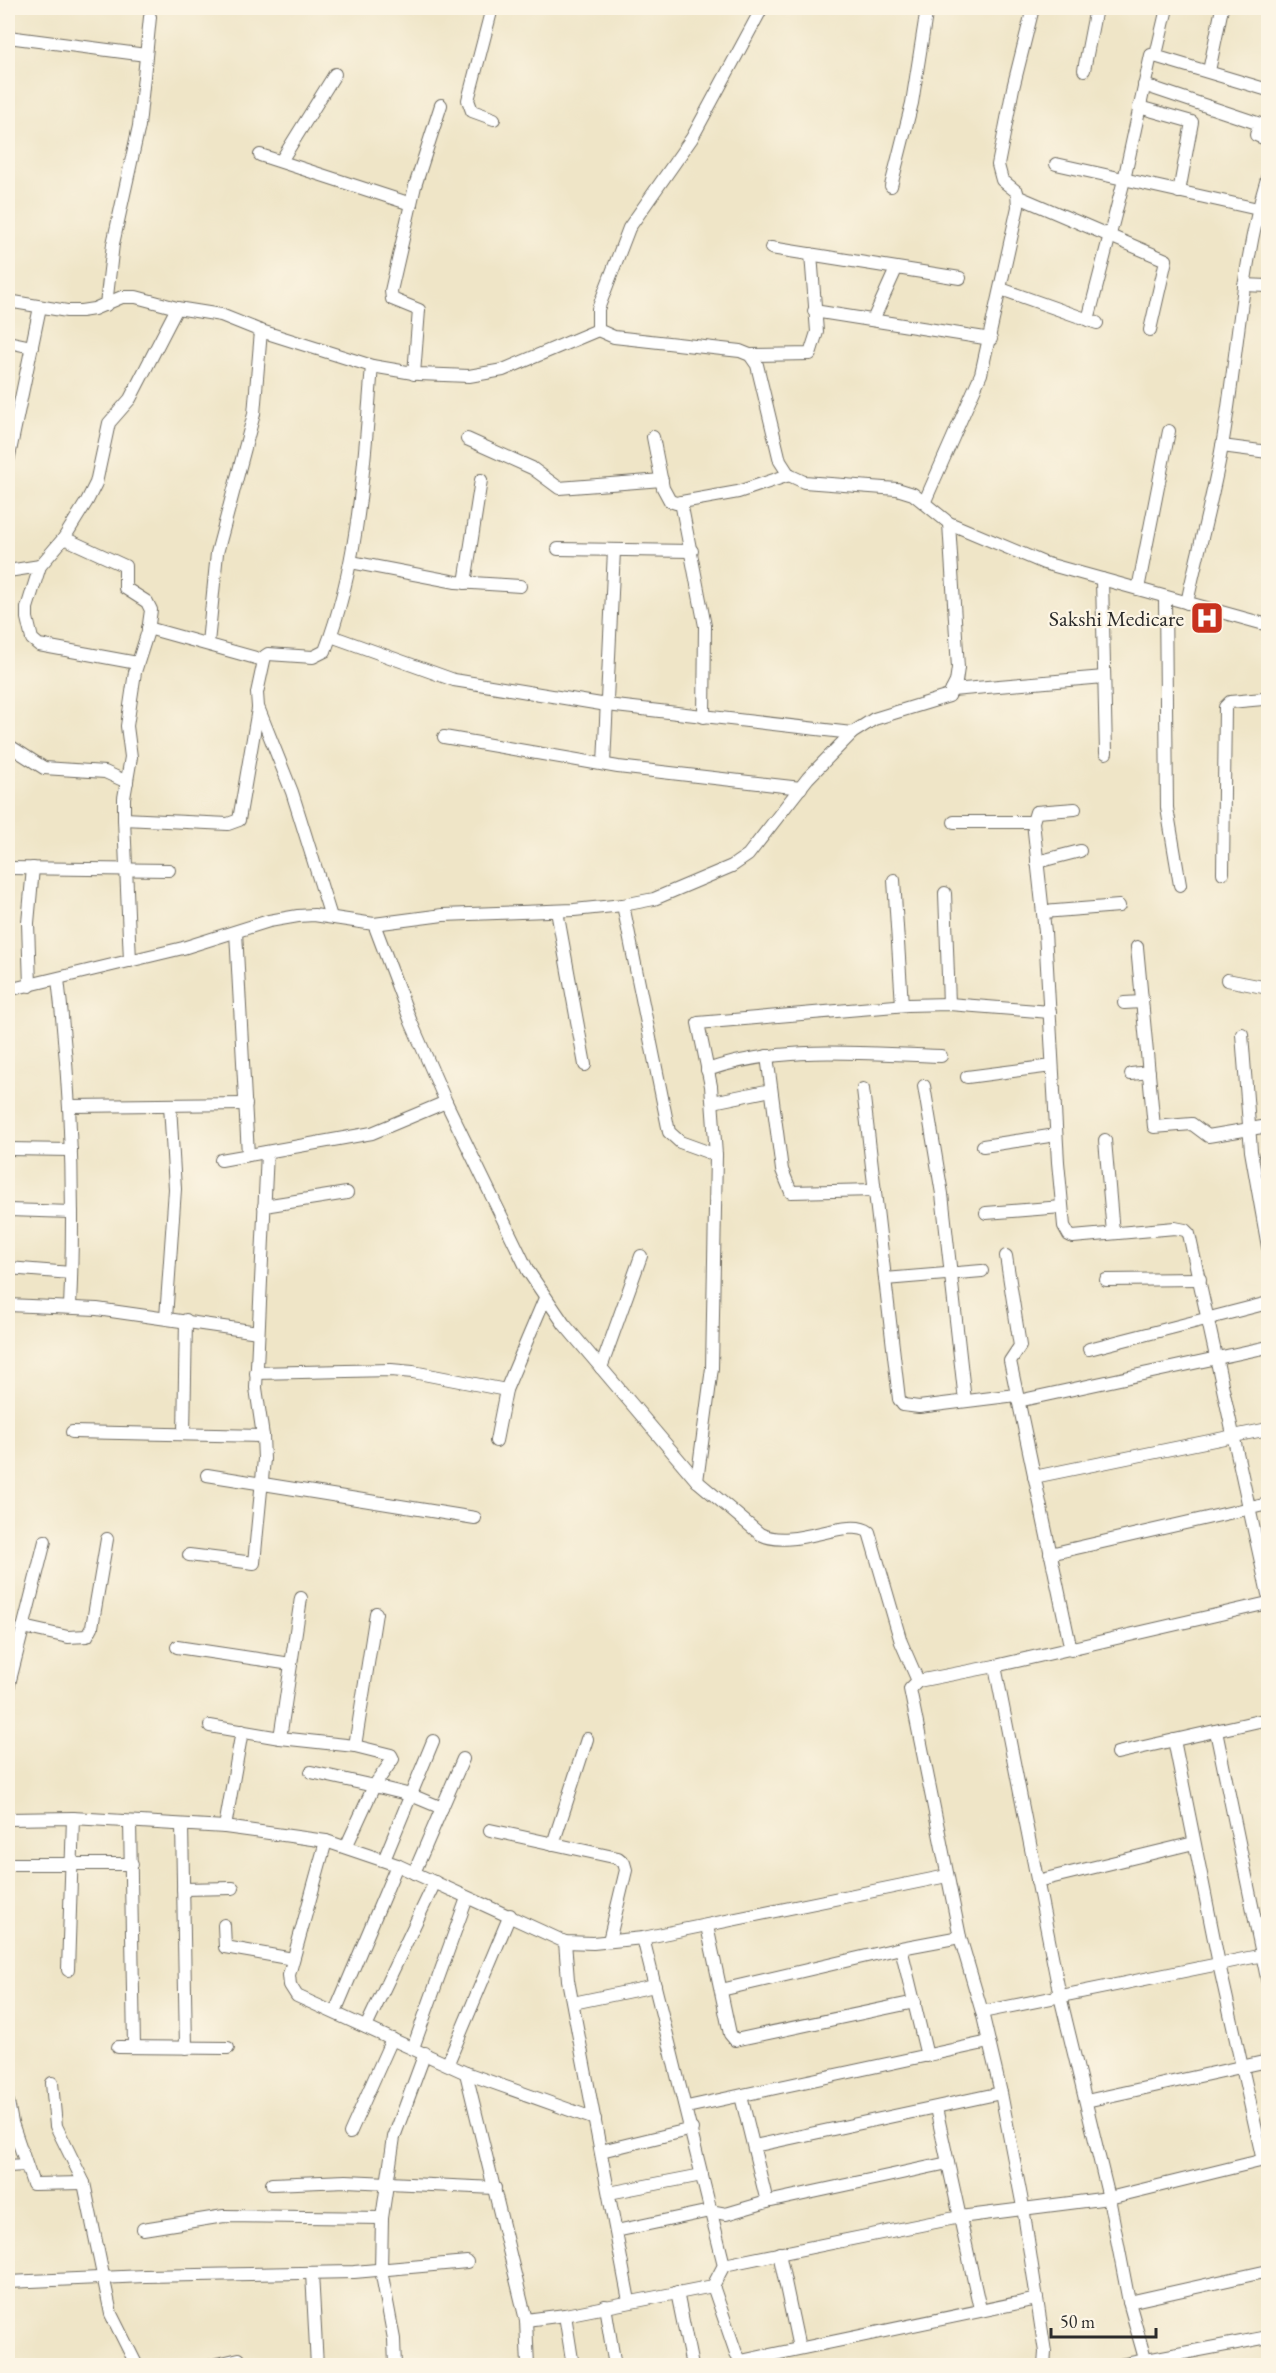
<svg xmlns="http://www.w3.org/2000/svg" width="1276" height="2373" viewBox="0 0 1276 2373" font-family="'EB Garamond',serif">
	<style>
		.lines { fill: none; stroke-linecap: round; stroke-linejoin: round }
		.street-casing { stroke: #706c62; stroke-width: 14 }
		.street { stroke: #fff; stroke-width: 12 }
		.labels { text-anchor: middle; stroke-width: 4.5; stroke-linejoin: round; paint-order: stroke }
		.poi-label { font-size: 22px; fill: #2b2b2b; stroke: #fcf5e5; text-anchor: end }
	</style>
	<rect width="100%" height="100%" fill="#fcf5e5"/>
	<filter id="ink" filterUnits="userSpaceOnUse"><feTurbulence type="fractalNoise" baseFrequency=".0167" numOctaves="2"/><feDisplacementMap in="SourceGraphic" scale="12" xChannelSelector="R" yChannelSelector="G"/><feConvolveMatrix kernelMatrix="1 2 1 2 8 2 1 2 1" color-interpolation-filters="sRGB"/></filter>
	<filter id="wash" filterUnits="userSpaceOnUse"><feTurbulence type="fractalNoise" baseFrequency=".008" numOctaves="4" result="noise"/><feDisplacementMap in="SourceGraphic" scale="24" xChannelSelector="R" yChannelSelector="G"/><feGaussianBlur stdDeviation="1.35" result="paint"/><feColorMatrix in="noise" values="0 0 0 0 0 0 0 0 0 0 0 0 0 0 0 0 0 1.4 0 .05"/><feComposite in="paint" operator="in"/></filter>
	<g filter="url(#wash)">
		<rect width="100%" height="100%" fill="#efe5c7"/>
	</g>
	<g filter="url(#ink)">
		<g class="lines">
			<defs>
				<g id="street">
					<path d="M 492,8 L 468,100 L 472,111 L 494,119"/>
					<path d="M 762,8 L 692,138 L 629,228 L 598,309 L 598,330 L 614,337 L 740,351 L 750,355 L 757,365 L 780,461 L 789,475 L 804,482 L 897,489 L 913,494 L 949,523 L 1044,563 L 1268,625"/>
					<path d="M 8,37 L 146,55"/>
					<path d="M 1156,55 L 1167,8"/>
					<path d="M 1084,70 L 1096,8"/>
					<path d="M 1209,71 L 1222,8"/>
					<path d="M 1144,85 L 1260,124 L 1256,135 L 1268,140"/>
					<path d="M 1139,107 L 1192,122 L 1179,192"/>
					<path d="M 260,155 L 411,204"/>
					<path d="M 281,161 L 335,74"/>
					<path d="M 1056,164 L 1258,209"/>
					<path d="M 891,186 L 912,103 L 927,8"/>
					<path d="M 1019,197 L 1166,260 L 1150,330"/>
					<path d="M 771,248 L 960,278"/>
					<path d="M 1244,285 L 1268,286"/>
					<path d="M 1001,289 L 1097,323"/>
					<path d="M 8,301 L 67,311 L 81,311 L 94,309 L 122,297 L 136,297 L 177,308 L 221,315 L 261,331 L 372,366 L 419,374 L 469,376 L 503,370 L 598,330"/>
					<path d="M 106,305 L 113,244 L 139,126 L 150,17"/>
					<path d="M 814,311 L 991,339"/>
					<path d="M 873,320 L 896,269"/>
					<path d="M 1088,320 L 1124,180 L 1151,55 L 1268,90"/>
					<path d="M 8,342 L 32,347"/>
					<path d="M 750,355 L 810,354 L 817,332 L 811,254"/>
					<path d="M 414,374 L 419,310 L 392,299 L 391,291 L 415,186 L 441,105"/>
					<path d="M 653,437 L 663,488 L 670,501 L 676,503 L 738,492 L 789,475"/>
					<path d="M 467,439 L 532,468 L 559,488 L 662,480"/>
					<path d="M 1222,446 L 1268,452"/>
					<path d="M 8,461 L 40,307"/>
					<path d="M 925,501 L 981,374 L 1018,207 L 1017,192 L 1002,180 L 998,165 L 1013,88 L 1033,8"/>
					<path d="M 681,502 L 705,626 L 704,717"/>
					<path d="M 64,538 L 125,566 L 125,588 L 147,602 L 151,610 L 148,631 L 135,672 L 127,726 L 131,757 L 124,798 L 124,819 L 130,961"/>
					<path d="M 558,549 L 692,551"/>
					<path d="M 351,562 L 456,582 L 520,586"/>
					<path d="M 8,571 L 40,566"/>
					<path d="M 1102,579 L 1106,753"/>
					<path d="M 465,583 L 481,480"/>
					<path d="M 1138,589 L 1169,431"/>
					<path d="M 1165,597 L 1167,808 L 1180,885"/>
					<path d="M 1187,603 C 1198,550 1213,498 1222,446 C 1238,355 1241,263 1268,175"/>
					<path d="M 148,628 L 263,660"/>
					<path d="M 331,636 L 454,680 L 607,705 L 852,733"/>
					<path d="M 208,643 L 217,553 L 254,414 L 261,331"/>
					<path d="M 137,663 L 39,645 L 32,639 L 27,618 L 27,608 L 40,566 L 64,538 L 87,501 L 96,483 L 109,423 L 130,399 L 177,308"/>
					<path d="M 952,690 L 1104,677"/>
					<path d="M 444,737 L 618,767 L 801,788"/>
					<path d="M 8,745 L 44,768 L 105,772 L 127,782"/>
					<path d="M 604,764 L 614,550"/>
					<path d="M 1075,809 L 1036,812 L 1033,822 L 1045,932 L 1058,1162 L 1064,1226 L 1069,1235 L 1073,1237 L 1175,1228 L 1185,1230 L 1189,1234 L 1268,1594"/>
					<path d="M 124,819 L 228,824 L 239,820 L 258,709"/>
					<path d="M 954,822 L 1033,822"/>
					<path d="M 1037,862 L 1080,851"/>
					<path d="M 8,868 L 169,870"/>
					<path d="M 1223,873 L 1225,707 L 1230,702 L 1263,699"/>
					<path d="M 894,880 L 902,1005"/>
					<path d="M 945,893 L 949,1004"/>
					<path d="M 623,905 L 669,1132 L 680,1142 L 716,1155"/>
					<path d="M 557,911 L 585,1065"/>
					<path d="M 1043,912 L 1119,906"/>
					<path d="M 331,917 L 292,792 L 258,707 L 257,693 L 265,656 L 268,654 L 313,657 L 325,651 C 360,559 364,463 372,366"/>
					<path d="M 374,924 L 411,1022 L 446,1102 L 528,1271 L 564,1324 L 697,1481 L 760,1534 C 793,1551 848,1516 869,1532 L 901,1642 L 918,1681"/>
					<path d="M 236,932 L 248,1155"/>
					<path d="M 1137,947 L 1154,1127 L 1192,1124 L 1208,1136 L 1268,1126"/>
					<path d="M 58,979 C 71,1090 75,1196 70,1307"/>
					<path d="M 1227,980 L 1268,988"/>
					<path d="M 30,986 L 28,923 L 33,868"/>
					<path d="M 8,990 L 183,948 L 269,921 L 298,916 L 314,915 L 374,924 L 443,915 L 574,910 L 623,905 L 654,899 L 732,866 L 748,855 L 808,778 L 852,733 L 874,719 L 949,696 L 956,682 L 958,668 L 949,523"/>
					<path d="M 1124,1003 L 1142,1002"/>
					<path d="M 1242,1034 L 1251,1151 L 1268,1247"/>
					<path d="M 767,1056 L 782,1170 L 791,1192 L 875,1190"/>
					<path d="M 707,1070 C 785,1044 860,1054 941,1056"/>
					<path d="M 1131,1074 L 1149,1072"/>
					<path d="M 967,1077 L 1052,1066"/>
					<path d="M 924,1086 L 942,1194 L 965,1401"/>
					<path d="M 863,1089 L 899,1399 L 903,1405 L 919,1407 L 1016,1395"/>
					<path d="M 713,1102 L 771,1090"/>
					<path d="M 71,1106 L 246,1104"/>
					<path d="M 1105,1140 L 1113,1233"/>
					<path d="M 983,1146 L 1056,1135"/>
					<path d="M 8,1149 L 71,1150"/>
					<path d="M 221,1160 L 372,1133 L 446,1102"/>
					<path d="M 264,1206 L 347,1193"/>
					<path d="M 8,1210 L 72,1212"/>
					<path d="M 986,1213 L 1062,1207"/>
					<path d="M 1006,1256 L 1020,1346 L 1010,1361 L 1071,1650"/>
					<path d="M 8,1268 L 71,1273"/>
					<path d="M 885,1279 L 982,1271"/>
					<path d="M 1106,1280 L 1200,1279"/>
					<path d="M 8,1305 L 97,1309 L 258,1332"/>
					<path d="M 166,1318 L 175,1189 L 170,1105"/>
					<path d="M 1089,1349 L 1268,1303"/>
					<path d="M 601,1368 L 641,1256"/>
					<path d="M 256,1373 L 391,1370 L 413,1372 L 506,1390"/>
					<path d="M 1018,1401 L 1268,1347"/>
					<path d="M 72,1432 L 263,1436"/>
					<path d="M 184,1434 L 186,1320"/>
					<path d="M 496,1441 L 506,1390 L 545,1298"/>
					<path d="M 207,1475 L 475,1518"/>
					<path d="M 1034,1477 L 1268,1429"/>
					<path d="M 697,1481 L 712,1368 L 716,1155 L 711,1086 L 698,1023 L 907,1005 L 949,1004 L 1050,1012"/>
					<path d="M 1050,1554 L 1268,1504"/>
					<path d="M 189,1555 L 254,1563 L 264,1459 L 263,1436 L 256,1388 L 267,1152"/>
					<path d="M 376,1613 L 355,1746 L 391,1755 L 393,1759 L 374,1786 L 411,1795 L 442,1808"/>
					<path d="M 23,1627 L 68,1637 L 87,1636 L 92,1627 L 107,1539"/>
					<path d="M 177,1647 L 291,1664"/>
					<path d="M 995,1666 L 1060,1996 L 1109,2198 L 1129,2302 L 1147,2366"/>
					<path d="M 8,1688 L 45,1541"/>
					<path d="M 210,1726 L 280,1738 L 355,1746"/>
					<path d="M 1216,1731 L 1268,1983"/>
					<path d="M 280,1738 L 301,1598"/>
					<path d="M 1174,1740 L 1219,1964 L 1263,2161"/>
					<path d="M 1117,1753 L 1268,1719"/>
					<path d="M 311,1772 L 374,1786 L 346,1847"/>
					<path d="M 8,1819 L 73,1818 L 225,1827 L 326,1841 L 397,1865 L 565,1942 L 593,1943 L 643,1938 L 947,1876"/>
					<path d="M 130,1822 L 134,2047"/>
					<path d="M 182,1825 L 186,2048"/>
					<path d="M 225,1827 L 242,1731"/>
					<path d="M 490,1830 L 618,1858 L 624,1863 L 626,1870 L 609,1941"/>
					<path d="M 326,1841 L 289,1975 L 290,1985 L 297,1996 L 466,2073 L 595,2119"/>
					<path d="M 553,1844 L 587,1739"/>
					<path d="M 384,1860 L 433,1741"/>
					<path d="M 8,1864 L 132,1864"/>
					<path d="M 414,1873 L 463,1759"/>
					<path d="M 1037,1881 L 1194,1843"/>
					<path d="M 183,1889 L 233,1888"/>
					<path d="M 224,1925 L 225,1947 L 293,1959"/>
					<path d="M 707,1926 L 730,2034 L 735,2040 L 915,2002"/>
					<path d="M 643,1938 L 724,2265"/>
					<path d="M 565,1942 L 568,1980 L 629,2301"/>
					<path d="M 901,1948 L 927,2056"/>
					<path d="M 68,1970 L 73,1818"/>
					<path d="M 721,1990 L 901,1948 L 960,1937"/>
					<path d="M 573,2003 L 655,1986"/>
					<path d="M 335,2012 L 397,1865"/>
					<path d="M 982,2012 L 1268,1954"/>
					<path d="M 366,2027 L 435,1882"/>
					<path d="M 118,2047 L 228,2048"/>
					<path d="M 413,2048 L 467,1898"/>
					<path d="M 448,2063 L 510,1915"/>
					<path d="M 466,2073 L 526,2320 L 528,2366"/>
					<path d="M 52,2083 L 56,2126 L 84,2183 L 111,2314 L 137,2366"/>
					<path d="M 741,2096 L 767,2202"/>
					<path d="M 1086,2101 L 1268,2061"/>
					<path d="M 8,2102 L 12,2123 L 33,2184 L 84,2183"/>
					<path d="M 687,2107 L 989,2042"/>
					<path d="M 936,2108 L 980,2309"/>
					<path d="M 350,2133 L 392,2039"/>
					<path d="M 754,2146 L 1001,2093"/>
					<path d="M 601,2151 L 692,2129"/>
					<path d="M 8,2166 L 25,2165"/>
					<path d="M 272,2184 L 346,2181 L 495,2188"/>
					<path d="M 609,2193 L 702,2175"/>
					<path d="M 382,2218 L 381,2270 L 394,2339 L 395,2366"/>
					<path d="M 143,2229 L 224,2216 L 382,2218 L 394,2137 L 425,2053"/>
					<path d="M 616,2231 L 710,2211 L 726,2214 L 767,2202 L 948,2163"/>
					<path d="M 779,2253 L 799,2348"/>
					<path d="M 312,2273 L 317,2366"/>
					<path d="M 8,2282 L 145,2276 L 354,2272 L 467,2262"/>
					<path d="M 713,2286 L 736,2353 L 741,2361 L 1037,2299"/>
					<path d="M 677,2292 L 692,2366"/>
					<path d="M 1129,2302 L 1268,2271"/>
					<path d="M 605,2306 L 615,2366"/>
					<path d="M 565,2315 L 573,2366"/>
					<path d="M 526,2320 L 565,2315 L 713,2286 L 724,2265 L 960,2217 L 1109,2198 L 1268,2159"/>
					<path d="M 209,2366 L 239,2359"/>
					<path d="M 1044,2366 L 1045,2352 L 1023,2207 L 1001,2093 L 982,2012 L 960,1937 L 910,1689 L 918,1681 L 995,1666 L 1268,1603"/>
					<path d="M 1115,2366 L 1268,2337"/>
				</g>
			</defs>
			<!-- street casing -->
			<use href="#street" class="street-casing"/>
			<!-- street -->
			<use href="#street" class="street"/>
		</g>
	</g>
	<!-- icons -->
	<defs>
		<symbol id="hospital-square" viewBox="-11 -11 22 22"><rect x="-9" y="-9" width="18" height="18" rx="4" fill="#c8321e" stroke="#fcf5e5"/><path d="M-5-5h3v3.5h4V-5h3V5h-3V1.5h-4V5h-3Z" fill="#fff"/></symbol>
	</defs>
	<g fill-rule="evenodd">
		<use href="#hospital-square" x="1188" y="599" width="38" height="38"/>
	</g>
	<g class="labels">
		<!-- poi labels -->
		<g class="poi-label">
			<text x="1184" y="626">Sakshi Medicare</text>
		</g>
	</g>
	<!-- margin -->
	<rect width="1276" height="2373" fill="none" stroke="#fcf5e5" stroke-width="30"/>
	<!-- scale -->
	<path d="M1051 2328v9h105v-9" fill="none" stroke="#2b2b2b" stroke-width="3"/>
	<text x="1060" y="2328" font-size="18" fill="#2b2b2b" stroke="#fcf5e5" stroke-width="4.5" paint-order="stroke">50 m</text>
</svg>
